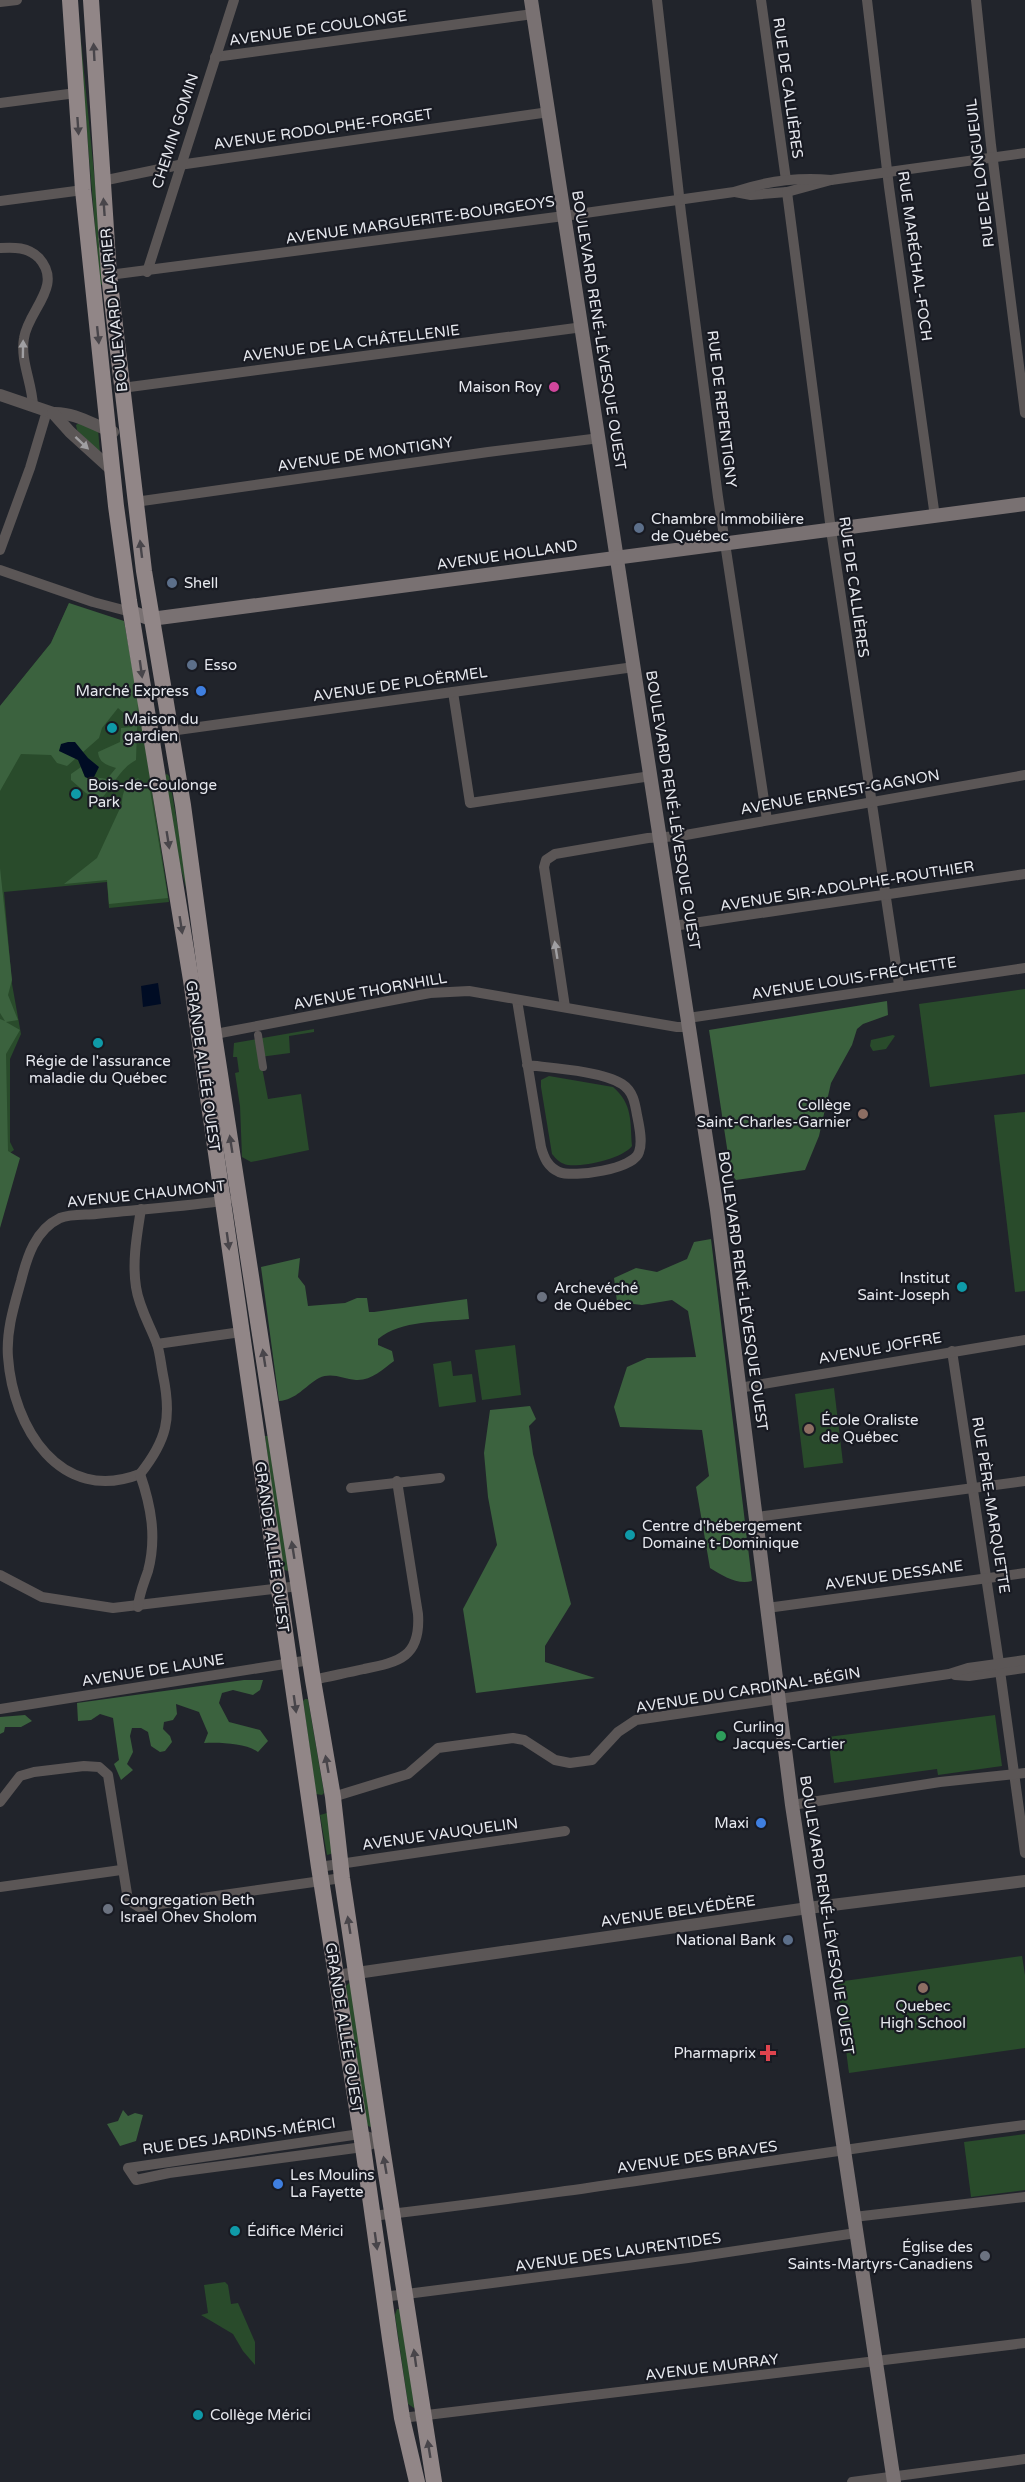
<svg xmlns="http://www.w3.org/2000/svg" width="1025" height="2482" viewBox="0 0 1025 2482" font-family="'Varela Round',sans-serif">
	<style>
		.green { fill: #294b2b }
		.forest { fill: #3b623e }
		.water { fill: #000c24 }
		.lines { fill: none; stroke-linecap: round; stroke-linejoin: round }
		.pedestrian { stroke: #5b5656; stroke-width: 8 }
		.minor { stroke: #5b5656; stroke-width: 10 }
		.tertiary { stroke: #5b5656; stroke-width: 12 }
		.secondary { stroke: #797172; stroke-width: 14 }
		.primary { stroke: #918687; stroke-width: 16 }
		.oneway { fill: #48454a }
		.oneway2 { fill: #a09fa2 }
		.hotel-dot { fill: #d1479c; stroke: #181a22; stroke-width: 2 }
		.service-dot { fill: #5c6f8a; stroke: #181a22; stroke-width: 2 }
		.shop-dot { fill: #3f7fe0; stroke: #181a22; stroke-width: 2 }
		.culture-dot { fill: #0f9aa8; stroke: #181a22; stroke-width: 2 }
		.education-dot { fill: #8d6e63; stroke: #181a22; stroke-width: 2 }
		.worship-dot { fill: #6b7280; stroke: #181a22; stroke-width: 2 }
		.leisure-dot { fill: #2e9e5b; stroke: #181a22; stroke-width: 2 }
		.health-dot { fill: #e0444e; stroke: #181a22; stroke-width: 2 }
		.labels { text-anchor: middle; stroke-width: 4.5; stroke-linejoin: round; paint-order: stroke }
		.street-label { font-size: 15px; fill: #e6e8ee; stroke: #181a22 }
		.poi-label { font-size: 15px; fill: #e6e8ee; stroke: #181a22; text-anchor: start }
	</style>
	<rect width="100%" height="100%" fill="#21242b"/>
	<!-- green -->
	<g class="green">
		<path d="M 78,11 L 105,284 L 100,285 L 79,41 Z"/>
		<path d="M 79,423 L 98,429 L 100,453 L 77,430 L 76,425 Z"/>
		<path d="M 69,603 L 138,699 L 169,902 L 109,908 L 107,882 L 4,892 L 12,984 L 21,1034 L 10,1059 L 10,1142 L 14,1150 L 0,1160 L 0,706 L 51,643 Z"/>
		<path d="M 167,774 L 169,776 L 189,891 L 187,891 L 180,866 L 165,775 Z"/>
		<path d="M 1025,989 L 1025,1074 L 930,1087 L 919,1004 Z"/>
		<path d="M 314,1029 L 314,1032 L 289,1036 L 290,1053 L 260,1057 L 268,1099 L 301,1094 L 309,1150 L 251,1162 L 242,1157 L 240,1106 L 235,1073 L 239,1072 L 237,1057 L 233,1057 L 234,1043 Z"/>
		<path d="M 893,1035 L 895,1036 L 886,1049 L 873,1051 L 870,1046 L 871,1040 Z"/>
		<path d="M 549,1076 L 613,1087 C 633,1104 630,1122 632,1146 C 622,1159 583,1167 568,1165 C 561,1164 556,1159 552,1154 L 541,1087 L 541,1080 Z"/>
		<path d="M 1025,1112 L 1025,1291 L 1015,1292 L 994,1115 Z"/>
		<path d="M 515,1345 L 521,1395 L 482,1400 L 475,1350 Z"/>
		<path d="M 451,1361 L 453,1376 L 472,1374 L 476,1402 L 439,1407 L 433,1364 Z"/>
		<path d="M 834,1388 L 843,1463 L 804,1468 L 795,1394 Z"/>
		<path d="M 265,1436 L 268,1436 L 290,1570 L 288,1571 L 282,1569 Z"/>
		<path d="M 305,1699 L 308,1699 L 324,1793 L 322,1795 L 316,1794 L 303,1701 Z"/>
		<path d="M 995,1715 L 1002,1766 L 938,1775 L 937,1769 L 834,1783 L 828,1737 Z"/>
		<path d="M 327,1813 L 334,1853 L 327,1855 L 320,1815 Z"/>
		<path d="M 1022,1956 L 1025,1975 L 1025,2048 L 849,2073 L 837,1982 Z"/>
		<path d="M 350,1982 L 373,2126 L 370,2127 L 367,2125 L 346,1986 Z"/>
		<path d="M 1025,2134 L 1025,2190 L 971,2197 L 964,2142 Z"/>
		<path d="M 225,2282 L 228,2285 L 231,2304 L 238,2303 L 255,2342 L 255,2365 L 243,2351 L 233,2334 L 201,2315 L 208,2313 L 204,2285 Z"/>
		<path d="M 397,2309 L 401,2309 L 417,2407 L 414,2408 L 408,2404 L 395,2315 Z"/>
	</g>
	<!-- forest -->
	<g class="forest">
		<path d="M 69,603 L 124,621 L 138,699 L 136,760 C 119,769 113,787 100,800 L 86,793 L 71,780 L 71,774 L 81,767 L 85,777 L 90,779 L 94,777 L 107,779 L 116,768 C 107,765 99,763 98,752 L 120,742 L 121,728 L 132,727 L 133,721 L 118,708 L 102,728 L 99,738 L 67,766 L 57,763 L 51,755 L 21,754 L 0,791 L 0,706 L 51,643 Z"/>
		<path d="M 138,778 L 150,790 L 168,898 L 109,904 L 107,880 L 64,884 L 97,858 L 122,804 C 122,791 126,784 138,778 Z"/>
		<path d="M 0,868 L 12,980 L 8,995 L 18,1020 L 6,1022 L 20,1030 L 6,1054 L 8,1151 L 20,1158 L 0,1228 L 0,1019 L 5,1021 L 0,1013 Z"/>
		<path d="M 887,1001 L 888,1015 L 863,1024 L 857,1029 L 852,1045 L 831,1083 L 819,1136 L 805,1170 L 736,1180 L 731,1174 L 709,1030 Z"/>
		<path d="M 711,1239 L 752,1581 C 737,1585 723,1576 710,1568 L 696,1487 L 709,1476 L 702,1430 L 620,1427 L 614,1407 L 627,1367 L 647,1358 L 696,1357 L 688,1311 L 672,1300 L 642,1305 L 617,1302 L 614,1278 L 636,1268 L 657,1272 L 687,1259 L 694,1242 Z"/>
		<path d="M 300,1258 L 298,1277 L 305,1286 L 308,1306 L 345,1303 L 357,1298 L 367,1298 L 369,1312 L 374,1312 L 467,1299 L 469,1319 C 440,1322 401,1320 378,1339 L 378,1345 L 392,1351 L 394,1361 C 383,1369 371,1381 356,1380 C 343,1379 332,1372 319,1378 C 305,1386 296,1400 279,1401 L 261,1267 Z"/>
		<path d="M 530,1406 L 536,1419 L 529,1426 L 533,1454 L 571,1604 L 545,1646 L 545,1662 L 595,1678 L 476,1693 L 463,1609 L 497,1545 L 488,1497 L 484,1453 L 490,1410 Z"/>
		<path d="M 244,1680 L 263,1680 L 260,1690 L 253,1695 L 233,1690 L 222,1693 L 219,1703 L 229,1722 L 260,1730 L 268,1741 L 258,1752 C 246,1743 219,1742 204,1743 L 208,1733 L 199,1712 L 176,1704 L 177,1714 L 173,1720 L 164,1722 L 163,1729 L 170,1736 L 172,1742 L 165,1751 L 160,1752 L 151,1746 L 148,1732 L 141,1728 L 132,1728 L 130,1736 L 133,1752 L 127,1764 L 133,1770 L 121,1780 L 114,1764 L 119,1760 L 113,1718 L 100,1714 L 91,1720 L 78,1721 L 77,1703 Z"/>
		<path d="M 25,1715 L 32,1721 L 21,1727 L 5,1727 L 4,1732 L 0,1734 L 0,1717 Z"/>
		<path d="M 123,2110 L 128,2116 L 135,2113 L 143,2115 L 136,2141 L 120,2146 L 107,2124 L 118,2121 Z"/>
	</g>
	<!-- water -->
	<g class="water">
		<path d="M 68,742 L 75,742 L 88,758 L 99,767 L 94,777 L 90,779 L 85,777 L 78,760 L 59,751 L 61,744 Z"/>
		<path d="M 158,983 L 161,1004 L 143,1007 L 141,986 Z"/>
	</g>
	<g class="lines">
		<!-- pedestrian -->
		<path class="pedestrian" d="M 258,1035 L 263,1067"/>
		<!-- minor -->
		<g class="minor">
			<path d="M 657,0 L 681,213 L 718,497 L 767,820"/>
			<path d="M 761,0 L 786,180"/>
			<path d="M 867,0 L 889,187 L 935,517"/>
			<path d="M 976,0 L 991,145 L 1025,413"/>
			<path d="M 0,2 L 17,0"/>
			<path d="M 215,57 L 533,14"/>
			<path d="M 0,103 L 76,93"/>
			<path d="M 102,181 L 179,165 L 549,112"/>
			<path d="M 735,192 L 751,195 L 787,192 L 831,180 L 1025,153"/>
			<path d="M 787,192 L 831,530 L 899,985"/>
			<path d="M 0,201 L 83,190"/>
			<path d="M 0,248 C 14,247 28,247 39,258 C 64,286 28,310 24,338 C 20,361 32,382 33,406"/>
			<path d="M 147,272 L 234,0"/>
			<path d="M 109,275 L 564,216 L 734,192 C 766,181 797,177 831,180"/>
			<path d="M 122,388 L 583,327"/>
			<path d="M 135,502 L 488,452 L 600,438"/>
			<path d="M 0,550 L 30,468 L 47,411"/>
			<path d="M 0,570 L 93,602 L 131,612"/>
			<path d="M 453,692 L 470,803 L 651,776"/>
			<path d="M 170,731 L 634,667"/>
			<path d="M 673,926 L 1025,874"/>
			<path d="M 517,1000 L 541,1147 C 544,1158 548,1167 559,1172 C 574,1178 634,1169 639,1152 C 643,1142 639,1125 637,1115 C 635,1103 633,1091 622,1084 C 602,1071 551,1068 527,1065"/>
			<path d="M 565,1007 L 544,867 L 546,860 L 555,854 L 648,838 L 680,836 L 1025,775"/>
			<path d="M 688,1018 L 1025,968"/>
			<path d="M 210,1035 L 430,993 L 469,991 L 677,1027 L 689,1027"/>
			<path d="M 157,1344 L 241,1332"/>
			<path d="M 952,1351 L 999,1663"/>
			<path d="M 739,1388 L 1025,1340"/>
			<path d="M 140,1474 C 60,1505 13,1427 8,1357 C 6,1331 14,1306 21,1281 C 27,1257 35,1230 60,1218 C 70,1214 86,1215 96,1214 C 140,1209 184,1207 228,1200"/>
			<path d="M 140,1474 C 167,1440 172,1418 163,1375 C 161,1365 160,1353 157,1344 C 150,1325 139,1308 136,1287 C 132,1261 137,1235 141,1209"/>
			<path d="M 351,1488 L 440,1478"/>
			<path d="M 756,1517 L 1025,1481"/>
			<path d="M 0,1575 L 42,1597 L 113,1608 L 299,1586"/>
			<path d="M 138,1607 C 139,1594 144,1583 148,1571 C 157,1537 151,1506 140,1474"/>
			<path d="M 767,1608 L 1025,1573"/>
			<path d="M 1000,1671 L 1025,1853"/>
			<path d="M 955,1675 L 969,1676 L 1025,1668"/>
			<path d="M 313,1680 C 330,1676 347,1673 364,1669 C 399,1662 421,1657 418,1614 L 397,1481"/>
			<path d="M 0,1709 L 310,1660"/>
			<path d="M 333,1797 L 408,1774 L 438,1748 L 513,1738 L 524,1740 L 555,1760 L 570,1763 L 592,1760 L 618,1732 L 636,1720 L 949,1674 L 968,1668 L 1025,1660"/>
			<path d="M 0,1802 L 20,1776 L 34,1772 L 84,1766 L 99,1767 L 108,1775 L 128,1900 L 139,1907 L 342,1878"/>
			<path d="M 792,1805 L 940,1782 L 1025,1773"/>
			<path d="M 319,1867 L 565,1831"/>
			<path d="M 0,1887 L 121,1870"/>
			<path d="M 360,2134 L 381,2141 L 363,2147 L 169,2173 L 136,2180 L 128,2168 Z"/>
			<path d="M 372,2216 C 591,2191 807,2153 1025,2125"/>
			<path d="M 854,2217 L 1025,2197"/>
			<path d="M 383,2297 L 688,2258 L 856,2233"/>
			<path d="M 402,2418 L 1025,2343"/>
			<path d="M 852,2482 L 1025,2459"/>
		</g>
		<!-- tertiary -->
		<g class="tertiary">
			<path d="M 0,395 L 53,413 C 75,412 93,425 113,432"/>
			<path d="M 53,413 L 70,432 L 113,471"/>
			<path d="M 336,1976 L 808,1908 L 1025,1881"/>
		</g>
		<!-- secondary -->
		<g class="secondary">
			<path d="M 531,0 L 717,1210 L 792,1805 L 894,2482"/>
			<path d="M 131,612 L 151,619 L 1025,504"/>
		</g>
		<!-- primary -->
		<g class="primary">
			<path d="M 70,0 L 83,190 L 116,506 L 129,601 L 191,980 L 319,1867 L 363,2147 L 390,2339 L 402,2418 L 417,2482"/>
			<path d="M 91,0 L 109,275 L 144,571 L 183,805 L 214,1035 L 313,1680 L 333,1797 L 342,1878 L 381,2141 L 434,2482"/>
		</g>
	</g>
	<!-- one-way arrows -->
	<defs><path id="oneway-solid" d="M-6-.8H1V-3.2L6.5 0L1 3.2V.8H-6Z" transform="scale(1.5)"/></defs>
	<g class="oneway">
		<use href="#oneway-solid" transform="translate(94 52) rotate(-93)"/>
		<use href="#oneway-solid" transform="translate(78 126) rotate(86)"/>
		<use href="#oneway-solid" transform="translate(104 207) rotate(-94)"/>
		<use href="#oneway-solid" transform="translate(98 335) rotate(84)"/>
		<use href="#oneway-solid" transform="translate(141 549) rotate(-97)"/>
		<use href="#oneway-solid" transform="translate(141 669) rotate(82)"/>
		<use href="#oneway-solid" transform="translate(168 840) rotate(81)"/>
		<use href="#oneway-solid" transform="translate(181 925) rotate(81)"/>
		<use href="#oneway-solid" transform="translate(231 1144) rotate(-99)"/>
		<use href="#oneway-solid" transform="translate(228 1241) rotate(82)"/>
		<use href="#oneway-solid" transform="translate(264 1358) rotate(-99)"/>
		<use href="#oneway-solid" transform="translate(293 1550) rotate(-99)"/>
		<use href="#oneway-solid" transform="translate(295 1704) rotate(82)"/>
		<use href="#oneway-solid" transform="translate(327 1764) rotate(-100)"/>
		<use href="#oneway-solid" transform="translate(349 1925) rotate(-99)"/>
		<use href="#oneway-solid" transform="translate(385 2165) rotate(-100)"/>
		<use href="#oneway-solid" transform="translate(376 2241) rotate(82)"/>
		<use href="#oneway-solid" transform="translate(415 2358) rotate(-98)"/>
		<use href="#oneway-solid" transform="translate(429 2449) rotate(-99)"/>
	</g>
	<g class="oneway2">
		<use href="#oneway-solid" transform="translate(23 349) rotate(-89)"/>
		<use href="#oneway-solid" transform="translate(82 443) rotate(43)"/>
		<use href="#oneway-solid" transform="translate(556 950) rotate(-99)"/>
	</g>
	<!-- markers -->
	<circle class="hotel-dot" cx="554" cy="387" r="6"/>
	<g class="service-dot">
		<circle cx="639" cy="528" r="6"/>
		<circle cx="172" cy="583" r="6"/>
		<circle cx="192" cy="665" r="6"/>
		<circle cx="788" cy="1940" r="6"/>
	</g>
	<g class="shop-dot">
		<circle cx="201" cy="691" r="6"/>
		<circle cx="761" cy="1823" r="6"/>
		<circle cx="278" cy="2184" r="6"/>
	</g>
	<g class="culture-dot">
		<circle cx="112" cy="728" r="6"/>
		<circle cx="76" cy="794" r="6"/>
		<circle cx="98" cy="1043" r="6"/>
		<circle cx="962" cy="1287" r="6"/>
		<circle cx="630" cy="1535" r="6"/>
		<circle cx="235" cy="2231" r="6"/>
		<circle cx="198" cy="2415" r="6"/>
	</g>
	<g class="education-dot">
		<circle cx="863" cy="1114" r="6"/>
		<circle cx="809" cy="1429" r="6"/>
		<circle cx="923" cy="1988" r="6"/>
	</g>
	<g class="worship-dot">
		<circle cx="542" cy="1297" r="6"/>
		<circle cx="108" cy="1909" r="6"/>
		<circle cx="985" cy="2256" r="6"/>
	</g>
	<circle class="leisure-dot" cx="721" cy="1736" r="6"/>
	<path class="health-dot" d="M765 2044h6v6h6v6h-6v6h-6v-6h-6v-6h6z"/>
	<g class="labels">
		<!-- street labels -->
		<g class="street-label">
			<text transform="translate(318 28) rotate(-8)" y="5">AVENUE DE COULONGE</text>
			<text transform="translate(788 88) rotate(82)" y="5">RUE DE CALLIÈRES</text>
			<text transform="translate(323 129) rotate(-8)" y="5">AVENUE RODOLPHE-FORGET</text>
			<text transform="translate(175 131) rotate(-72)" y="5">CHEMIN GOMIN</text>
			<text transform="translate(980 173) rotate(-97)" y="5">RUE DE LONGUEUIL</text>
			<text transform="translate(420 220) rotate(-8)" y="5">AVENUE MARGUERITE-BOURGEOYS</text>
			<text transform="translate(915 256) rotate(82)" y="5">RUE MARÉCHAL-FOCH</text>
			<text transform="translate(114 310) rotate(-96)" y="5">BOULEVARD LAURIER</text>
			<text transform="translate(599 330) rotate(81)" y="5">BOULEVARD RENÉ-LÉVESQUE OUEST</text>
			<text transform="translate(351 343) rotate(-7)" y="5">AVENUE DE LA CHÂTELLENIE</text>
			<text transform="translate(722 409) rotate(83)" y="5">RUE DE REPENTIGNY</text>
			<text transform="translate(365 454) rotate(-8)" y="5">AVENUE DE MONTIGNY</text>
			<text transform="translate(507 555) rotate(-8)" y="5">AVENUE HOLLAND</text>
			<text transform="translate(854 587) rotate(82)" y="5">RUE DE CALLIÈRES</text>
			<text transform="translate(400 684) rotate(-8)" y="5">AVENUE DE PLOËRMEL</text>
			<text transform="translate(840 792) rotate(-10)" y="5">AVENUE ERNEST-GAGNON</text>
			<text transform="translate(673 810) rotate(81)" y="5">BOULEVARD RENÉ-LÉVESQUE OUEST</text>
			<text transform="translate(847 886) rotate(-9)" y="5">AVENUE SIR-ADOLPHE-ROUTHIER</text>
			<text transform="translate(854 978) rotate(-9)" y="5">AVENUE LOUIS-FRÉCHETTE</text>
			<text transform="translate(370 991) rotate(-10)" y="5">AVENUE THORNHILL</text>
			<text transform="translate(203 1066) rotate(82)" y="5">GRANDE ALLÉE OUEST</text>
			<text transform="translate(146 1194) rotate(-6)" y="5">AVENUE CHAUMONT</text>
			<text transform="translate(743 1291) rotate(82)" y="5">BOULEVARD RENÉ-LÉVESQUE OUEST</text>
			<text transform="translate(880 1348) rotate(-10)" y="5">AVENUE JOFFRE</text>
			<text transform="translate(991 1505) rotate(81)" y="5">RUE PÈRE-MARQUETTE</text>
			<text transform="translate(272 1547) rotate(82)" y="5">GRANDE ALLÉE OUEST</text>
			<text transform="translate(894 1575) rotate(-8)" y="5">AVENUE DESSANE</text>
			<text transform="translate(153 1670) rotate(-9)" y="5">AVENUE DE LAUNE</text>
			<text transform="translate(748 1690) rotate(-9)" y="5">AVENUE DU CARDINAL-BÉGIN</text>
			<text transform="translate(440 1834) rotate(-8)" y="5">AVENUE VAUQUELIN</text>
			<text transform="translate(678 1911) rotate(-8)" y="5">AVENUE BELVÉDÈRE</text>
			<text transform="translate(827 1915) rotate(81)" y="5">BOULEVARD RENÉ-LÉVESQUE OUEST</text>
			<text transform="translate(344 2028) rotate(81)" y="5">GRANDE ALLÉE OUEST</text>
			<text transform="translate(239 2136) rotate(-8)" y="5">RUE DES JARDINS-MÉRICI</text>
			<text transform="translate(697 2157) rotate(-8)" y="5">AVENUE DES BRAVES</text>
			<text transform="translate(618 2252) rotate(-8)" y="5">AVENUE DES LAURENTIDES</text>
			<text transform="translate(712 2367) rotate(-7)" y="5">AVENUE MURRAY</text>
		</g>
		<!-- poi labels -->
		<g class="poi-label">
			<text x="542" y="392" text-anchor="end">Maison Roy</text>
			<text x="651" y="524">Chambre Immobilière<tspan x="651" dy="17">de Québec</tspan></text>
			<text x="184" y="588">Shell</text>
			<text x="204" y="670">Esso</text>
			<text x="189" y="696" text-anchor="end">Marché Express</text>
			<text x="124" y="724">Maison du<tspan x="124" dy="17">gardien</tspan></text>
			<text x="88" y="790">Bois-de-Coulonge<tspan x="88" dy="17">Park</tspan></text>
			<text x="98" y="1066" text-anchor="middle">Régie de l'assurance<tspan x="98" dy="17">maladie du Québec</tspan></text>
			<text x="851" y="1110" text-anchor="end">Collège<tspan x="851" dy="17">Saint-Charles-Garnier</tspan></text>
			<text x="950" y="1283" text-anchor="end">Institut<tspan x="950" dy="17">Saint-Joseph</tspan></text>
			<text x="554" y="1293">Archevéché<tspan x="554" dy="17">de Québec</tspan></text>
			<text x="821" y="1425">École Oraliste<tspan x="821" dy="17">de Québec</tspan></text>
			<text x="642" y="1531">Centre d'hébergement<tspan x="642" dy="17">Domaine t-Dominique</tspan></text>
			<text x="733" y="1732">Curling<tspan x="733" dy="17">Jacques-Cartier</tspan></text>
			<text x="749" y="1828" text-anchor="end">Maxi</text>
			<text x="120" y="1905">Congregation Beth<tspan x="120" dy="17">Israel Ohev Sholom</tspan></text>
			<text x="776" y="1945" text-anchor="end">National Bank</text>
			<text x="923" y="2011" text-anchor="middle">Quebec<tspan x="923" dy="17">High School</tspan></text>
			<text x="756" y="2058" text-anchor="end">Pharmaprix</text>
			<text x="290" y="2180">Les Moulins<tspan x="290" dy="17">La Fayette</tspan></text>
			<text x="247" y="2236">Édifice Mérici</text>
			<text x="973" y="2252" text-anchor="end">Église des<tspan x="973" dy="17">Saints-Martyrs-Canadiens</tspan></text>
			<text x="210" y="2420">Collège Mérici</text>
		</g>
	</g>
</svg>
